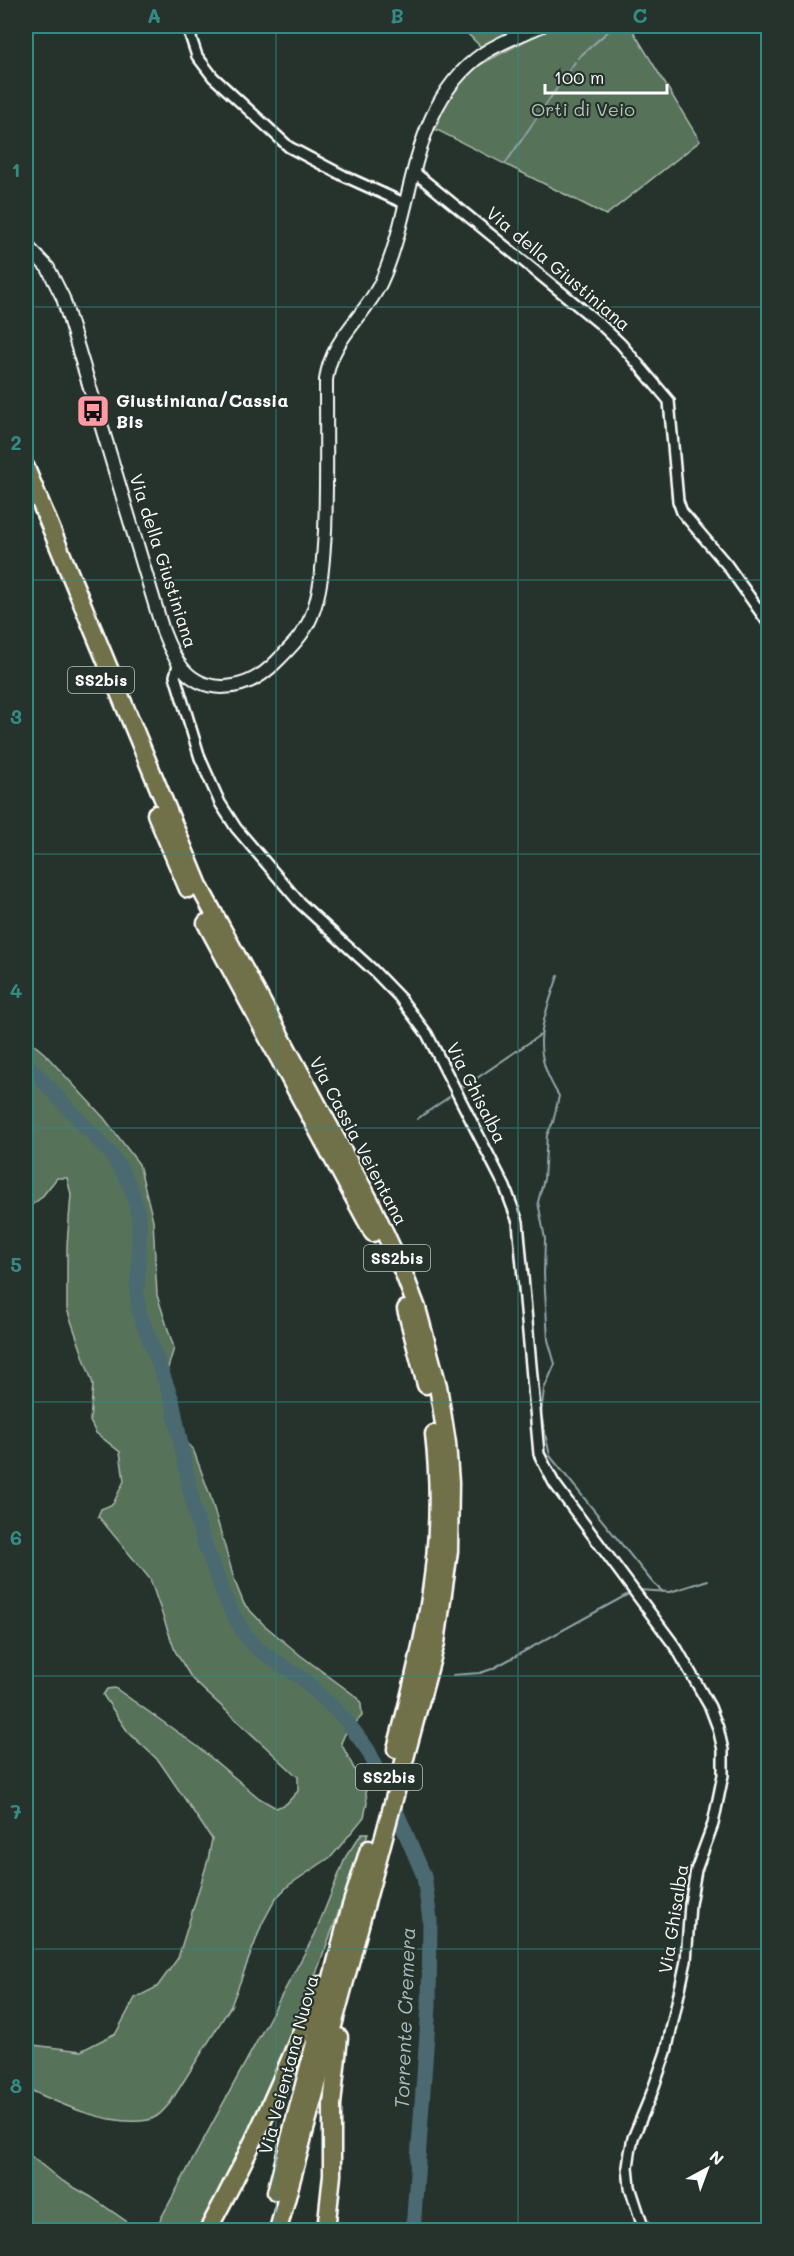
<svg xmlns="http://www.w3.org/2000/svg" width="794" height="2256" viewBox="0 0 794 2256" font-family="Mali,sans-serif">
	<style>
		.green { fill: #57735a; stroke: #abb9ac; stroke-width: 1.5 }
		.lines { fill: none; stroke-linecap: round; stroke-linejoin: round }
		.stream { stroke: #93a5aa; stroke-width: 2 }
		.river { stroke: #4b6971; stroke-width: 15 }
		.street-casing { stroke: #fff; stroke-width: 14 }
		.secondary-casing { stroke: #fff; stroke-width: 16 }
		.highway-casing { stroke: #fff; stroke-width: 21 }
		.street { stroke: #26332d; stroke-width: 9 }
		.secondary { stroke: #26332d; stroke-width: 12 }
		.highway { stroke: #70704a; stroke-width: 16 }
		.grid { fill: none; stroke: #338b84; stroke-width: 1.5; stroke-opacity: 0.55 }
		.labels { text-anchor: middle; stroke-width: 4.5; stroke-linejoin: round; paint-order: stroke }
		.shield { fill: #26332d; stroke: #bec2c0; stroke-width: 1.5 }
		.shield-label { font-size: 16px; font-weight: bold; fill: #fff }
		.park-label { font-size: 18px; fill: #b3c0b5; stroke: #26332d }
		.street-label { font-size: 18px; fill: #fff; stroke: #26332d }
		.poi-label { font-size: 18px; font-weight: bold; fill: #fff; stroke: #26332d; text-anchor: start }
		.water-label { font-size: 20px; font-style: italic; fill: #aebcbf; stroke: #26332d }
		.neatline { fill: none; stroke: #338b84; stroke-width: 2 }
		.grid-label { font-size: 20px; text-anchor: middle; font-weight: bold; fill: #338b84 }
	</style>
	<rect width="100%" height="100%" fill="#26332d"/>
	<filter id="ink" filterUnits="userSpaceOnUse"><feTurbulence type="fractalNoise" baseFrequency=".0167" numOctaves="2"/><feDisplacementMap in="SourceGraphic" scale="12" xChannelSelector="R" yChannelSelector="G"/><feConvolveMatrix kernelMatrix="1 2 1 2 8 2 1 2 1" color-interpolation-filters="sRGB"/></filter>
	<g filter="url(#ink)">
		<!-- green -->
		<g class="green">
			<path d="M 460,26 L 534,26 L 486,52 Z"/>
			<path d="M 553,26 L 630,26 L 700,141 L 606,215 L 429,126 L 449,92 L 474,68 Z"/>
			<path d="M 26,1038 L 44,1053 L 104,1118 L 139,1164 L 153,1220 L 157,1295 L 174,1348 L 167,1371 L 182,1439 L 193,1449 L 210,1495 L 235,1582 L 244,1604 L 263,1624 L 300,1655 L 358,1698 L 361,1704 L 362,1716 L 345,1734 L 341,1743 L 366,1792 L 367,1803 L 364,1817 L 332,1856 L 289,1885 L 276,1898 L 262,1924 L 231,2006 L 170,2103 C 164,2110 158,2118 148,2120 C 109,2127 60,2104 26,2088 L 26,2044 L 81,2051 L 116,2033 L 135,1998 L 157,1987 L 178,1958 L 208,1860 L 212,1839 L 159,1761 L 128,1732 L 103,1695 L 107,1689 L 115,1688 L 197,1746 L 259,1798 L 276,1808 L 286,1804 L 298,1791 L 298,1777 L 192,1679 L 175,1651 L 150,1579 L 98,1516 L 101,1509 L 113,1504 L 124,1481 L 120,1452 L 96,1433 L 90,1421 L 93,1384 L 67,1309 L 67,1245 L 71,1194 L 67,1178 L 57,1178 L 41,1198 L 26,1209 Z"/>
			<path d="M 362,1833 L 368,1833 L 310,1990 L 219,2198 L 202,2230 L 150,2230 L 160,2220 L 315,1934 L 346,1856 Z"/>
			<path d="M 26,2152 L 59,2179 L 91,2197 L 139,2230 L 34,2230 L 26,2226 Z"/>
		</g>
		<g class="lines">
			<!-- stream -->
			<g class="stream">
				<path d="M 578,58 L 614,26"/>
				<path d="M 505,164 L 575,62"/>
				<path d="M 558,976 C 542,1024 529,1049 559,1096 L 553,1122 L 547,1135 L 544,1179 L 538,1202 L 545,1239 L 544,1274 L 548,1340 L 555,1364 L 544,1389 L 541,1414 L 550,1456 L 653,1583 L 663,1592"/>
				<path d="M 461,1089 L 540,1035"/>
				<path d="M 417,1119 L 449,1097"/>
				<path d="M 638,1590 L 670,1592 L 708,1580"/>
				<path d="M 453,1675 L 480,1673 L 492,1669 L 632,1592"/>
			</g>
			<!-- river -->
			<g class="river">
				<path d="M 26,1063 L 109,1152 L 121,1169 L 131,1188 L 139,1217 L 139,1262 L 137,1294 L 139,1312 L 172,1400 L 194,1510 L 206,1548 L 229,1607 L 245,1635 L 256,1648 L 303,1679 L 344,1718 L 368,1750 L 382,1779"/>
				<path d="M 397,1813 L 424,1876 L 430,1920 L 429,2006 L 413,2230"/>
			</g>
			<defs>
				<g id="street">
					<path d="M 187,26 L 197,56 L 213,77 L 289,147 L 344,176 L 406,204"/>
					<path d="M 414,172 L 599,323 L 621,344 L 669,401 L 678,501 L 682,512 L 727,565 L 768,623"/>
					<path d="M 178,665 L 175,676 L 200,758 L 220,803 L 236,828 L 300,903 L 373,970 L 400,998 L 427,1034 L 505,1187 L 518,1222 L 539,1454 L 554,1483 L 677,1649 L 710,1707 L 718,1728 L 723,1750 L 723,1775 L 713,1824 L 696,1870 L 690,1904 L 686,1961 L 673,2021 L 666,2052 L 651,2095 L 633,2138 L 630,2153 L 628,2167 L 630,2187 L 644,2230"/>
				</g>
				<path id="secondary" d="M 26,245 L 48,268 L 63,298 L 163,631 C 174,660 187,686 222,687 C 244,687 263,676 278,660 C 291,647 304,634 311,617 C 322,590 323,560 325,531 C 327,481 326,430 326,380 C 331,338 365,317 381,282 C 416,206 408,105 484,53 C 501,42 522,34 541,26"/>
				<g id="highway">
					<path d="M 26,468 L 200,888 L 370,1201 L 404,1274 L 417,1308 L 438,1386 L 447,1443 L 450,1482 L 449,1551 L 436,1643 L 278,2230"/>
					<path d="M 156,814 L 188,889"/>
					<path d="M 206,923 L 373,1233"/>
					<path d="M 406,1309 L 426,1385"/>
					<path d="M 396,1749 C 425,1640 447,1548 434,1434"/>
					<path d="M 276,2192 L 350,1909 L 369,1849"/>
					<path d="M 208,2230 C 251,2151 288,2069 320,1985"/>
					<path d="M 326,2230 L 332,2175 L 332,2105 L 339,2037"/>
				</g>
			</defs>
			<!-- street casing -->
			<use href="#street" class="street-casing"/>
			<!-- secondary casing -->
			<use href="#secondary" class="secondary-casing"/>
			<!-- highway casing -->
			<use href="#highway" class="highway-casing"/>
			<!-- street -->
			<use href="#street" class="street"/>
			<!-- secondary -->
			<use href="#secondary" class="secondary"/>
			<!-- highway -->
			<use href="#highway" class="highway"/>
		</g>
	</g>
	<!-- grid -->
	<path class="grid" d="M 276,26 L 276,2230M 518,26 L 518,2230M 26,307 L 768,307M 26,580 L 768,580M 26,854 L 768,854M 26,1128 L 768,1128M 26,1402 L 768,1402M 26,1676 L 768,1676M 26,1949 L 768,1949"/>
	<!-- icons -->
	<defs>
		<symbol id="bus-square" viewBox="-11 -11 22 22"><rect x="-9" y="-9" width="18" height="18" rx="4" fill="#ff9aa2" stroke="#26332d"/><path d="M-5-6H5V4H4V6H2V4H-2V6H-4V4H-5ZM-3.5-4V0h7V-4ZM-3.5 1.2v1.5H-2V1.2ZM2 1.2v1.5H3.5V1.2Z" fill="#111"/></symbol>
	</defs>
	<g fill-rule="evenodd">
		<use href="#bus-square" x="74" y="392" width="38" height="38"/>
	</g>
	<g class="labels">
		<!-- shield labels -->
		<g class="shield">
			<rect x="68" y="667" width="66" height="26" rx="4.5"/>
			<rect x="364" y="1245" width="66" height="26" rx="4.5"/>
			<rect x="356" y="1764" width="66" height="26" rx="4.5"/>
		</g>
		<g class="shield-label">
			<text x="101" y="686">SS2bis</text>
			<text x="397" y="1264">SS2bis</text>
			<text x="389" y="1783">SS2bis</text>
		</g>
		<!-- park labels -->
		<g class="park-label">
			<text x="583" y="116">Orti di Veio</text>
		</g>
		<!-- street labels -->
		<g class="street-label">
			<text transform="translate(558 269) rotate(40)" y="6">Via della Giustiniana</text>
			<text transform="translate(163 561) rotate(72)" y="6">Via della Giustiniana</text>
			<text transform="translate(476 1093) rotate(63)" y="6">Via Ghisalba</text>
			<text transform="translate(358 1141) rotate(62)" y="6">Via Cassia Veientana</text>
			<text transform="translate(674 1919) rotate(-81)" y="6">Via Ghisalba</text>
			<text transform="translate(289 2065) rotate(-75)" y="6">Via Veientana Nuova</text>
		</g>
		<!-- poi labels -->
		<g class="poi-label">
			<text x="116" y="407">Giustiniana/Cassia<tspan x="116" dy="21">Bis</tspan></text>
		</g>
		<!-- water labels -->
		<g class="water-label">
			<text transform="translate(405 2018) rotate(-88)" y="7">Torrente Cremera</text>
		</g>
	</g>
	<!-- margin -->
	<rect width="794" height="2256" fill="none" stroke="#26332d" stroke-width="66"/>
	<!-- north arrow -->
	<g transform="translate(707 2169) rotate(41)" stroke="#26332d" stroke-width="4.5" paint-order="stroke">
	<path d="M0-4.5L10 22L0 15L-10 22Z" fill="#ffffff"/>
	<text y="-9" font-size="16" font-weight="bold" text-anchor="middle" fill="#ffffff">N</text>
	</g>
	<!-- scale -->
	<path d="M545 84v9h122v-9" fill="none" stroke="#ffffff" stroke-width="3"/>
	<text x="554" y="84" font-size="18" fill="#ffffff" stroke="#26332d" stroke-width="4.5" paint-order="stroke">100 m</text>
	<rect x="33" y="33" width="728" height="2190" class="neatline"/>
	<g class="grid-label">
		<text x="154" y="23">A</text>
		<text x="397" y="23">B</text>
		<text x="640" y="23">C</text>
		<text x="16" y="177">1</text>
		<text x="16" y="450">2</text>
		<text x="16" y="724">3</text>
		<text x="16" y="998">4</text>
		<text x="16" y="1272">5</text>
		<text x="16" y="1545">6</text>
		<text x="16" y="1819">7</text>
		<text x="16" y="2093">8</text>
	</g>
</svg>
